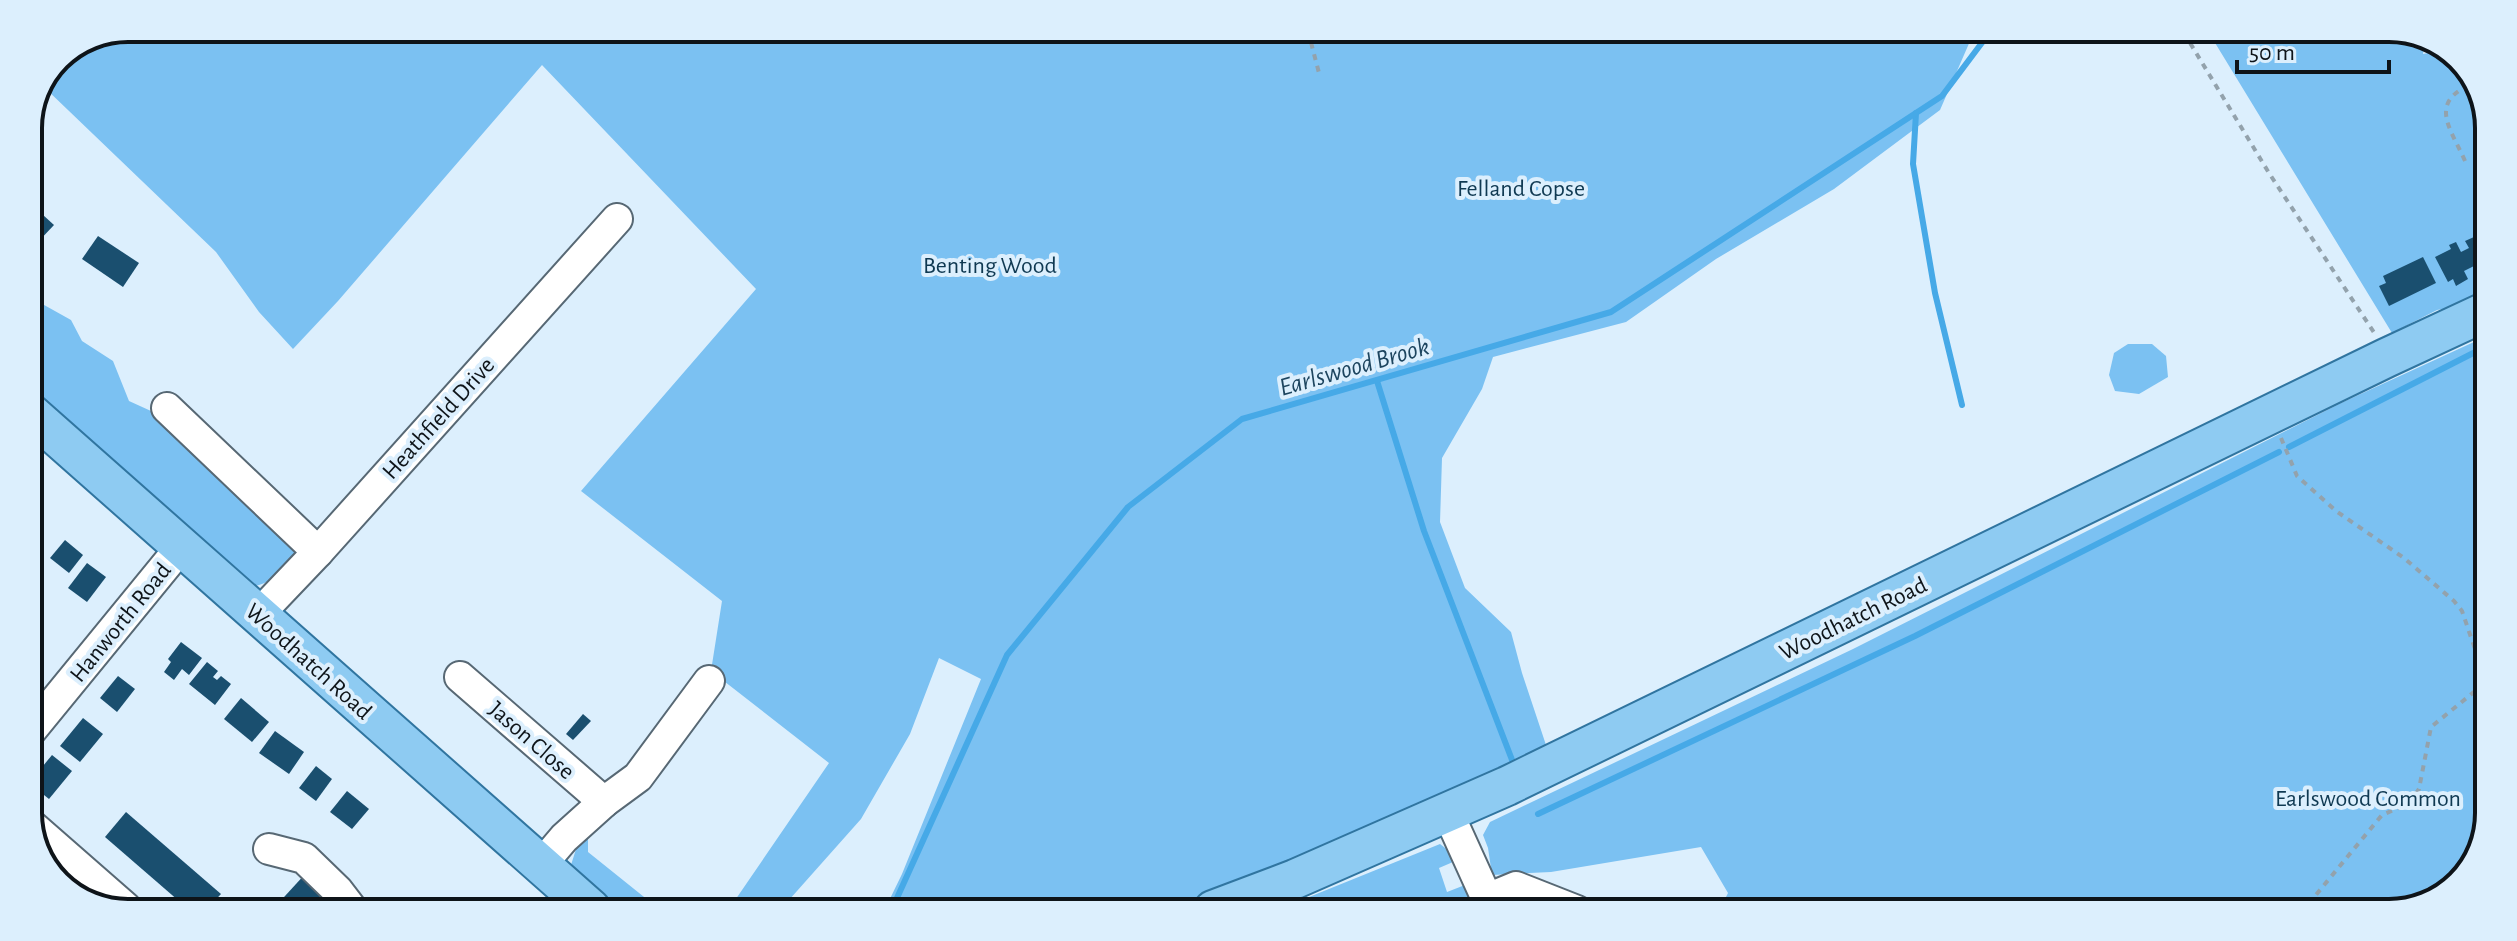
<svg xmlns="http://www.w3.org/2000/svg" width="2517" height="941" viewBox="0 0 2517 941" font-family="'Alegreya Sans',sans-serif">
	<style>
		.green { fill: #7bc1f2 }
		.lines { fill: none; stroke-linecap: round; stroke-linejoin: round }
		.stream { stroke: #46a9e7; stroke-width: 6 }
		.building { fill: #1a4f6f }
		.minor-casing { stroke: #576874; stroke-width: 34 }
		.major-casing { stroke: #3075a0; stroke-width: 42 }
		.path { stroke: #93a2ac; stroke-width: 4; stroke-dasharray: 6 6; stroke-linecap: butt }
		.minor { stroke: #fff; stroke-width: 30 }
		.major { stroke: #8ecbf2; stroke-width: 38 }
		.labels { text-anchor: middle; stroke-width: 8; stroke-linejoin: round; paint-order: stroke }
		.park-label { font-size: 24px; fill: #0f3952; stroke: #dceffd }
		.street-label { font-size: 24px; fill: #0e1419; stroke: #dceffd }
		.water-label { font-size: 26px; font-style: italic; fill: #1d455f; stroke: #dceffd }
		.rim { fill: none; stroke: #0e1419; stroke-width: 4 }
	</style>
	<rect width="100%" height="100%" fill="#dceffd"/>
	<!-- green -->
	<g class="green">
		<path d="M 128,28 L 1974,32 L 1940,110 L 1834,189 L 1716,259 L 1626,322 L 1493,357 L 1482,389 L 1442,458 L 1440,522 L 1465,588 L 1511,632 L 1522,673 L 1549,754 L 1302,865 L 1183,910 L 885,909 L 902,874 L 981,679 L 939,658 L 910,734 L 861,819 L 789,900 L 775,909 L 729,909 L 829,763 L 711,671 L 722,601 L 581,491 L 756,289 L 542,65 L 338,301 L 293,349 L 259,312 L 216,252 L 44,87 L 58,57 Z"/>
		<path d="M 2209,33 L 2422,33 L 2426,37 L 2423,54 L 2444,50 L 2468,67 L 2489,121 L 2488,289 L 2453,307 L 2437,310 L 2392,333 Z"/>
		<path d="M 28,296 L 71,320 L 82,341 L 113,361 L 129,401 L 162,416 L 314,533 C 297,556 280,584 249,587 L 28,396 L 28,367 L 40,352 L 32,344 L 28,349 Z"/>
		<path d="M 2487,336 L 2484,846 L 2450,893 L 2390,913 L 1719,911 L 1728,893 L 1701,847 L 1551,872 L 1492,875 L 1488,848 L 1483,835 L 1490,822 L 1853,649 L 2341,403 Z"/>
		<path d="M 2128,344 L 2152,344 L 2166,356 L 2168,377 L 2139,394 L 2115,391 L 2109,375 L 2114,353 Z"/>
		<path d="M 588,837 L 588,852 L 659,909 L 616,909 L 584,884 L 571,865 L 577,846 Z"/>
		<path d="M 1440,844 L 1449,851 L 1453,862 L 1439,868 L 1447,892 L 1465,885 L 1471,901 L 1464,911 L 1277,910 Z"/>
	</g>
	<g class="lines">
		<!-- stream -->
		<g class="stream">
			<path d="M 1916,113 L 1913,164 L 1935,293 L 1962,405"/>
			<path d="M 1377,381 L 1424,531 L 1514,765"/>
			<path d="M 2289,447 L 2487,346"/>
			<path d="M 1538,814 L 1915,636 L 2279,452"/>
			<path d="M 892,909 L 1007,655 L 1128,507 L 1242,419 L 1611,312 L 1942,96 L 1990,32"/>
		</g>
	</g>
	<!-- building -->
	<g class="building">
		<path d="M 31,204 L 54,225 L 37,243 L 28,235 L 28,207 Z"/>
		<path d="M 2483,233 L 2488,244 L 2488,259 L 2464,271 L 2468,279 L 2456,286 L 2453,279 L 2448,282 L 2435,257 L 2451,249 L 2449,245 L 2456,242 L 2461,252 L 2469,248 L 2465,241 Z"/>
		<path d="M 98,236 L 139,263 L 123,287 L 82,259 Z"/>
		<path d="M 2423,257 L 2436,283 L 2389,306 L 2379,286 L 2386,283 L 2383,276 Z"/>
		<path d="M 28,502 L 35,508 L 32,513 L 43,523 L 28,542 Z"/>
		<path d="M 65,540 L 83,555 L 69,573 L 50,558 Z"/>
		<path d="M 87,563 L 106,577 L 87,602 L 68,588 Z"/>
		<path d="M 181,642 L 202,658 L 189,675 L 182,669 L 174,680 L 164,672 L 171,662 L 168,659 Z"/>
		<path d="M 207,662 L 218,671 L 213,677 L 217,680 L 221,676 L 231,684 L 215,705 L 189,684 Z"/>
		<path d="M 118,676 L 135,689 L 117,712 L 100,698 Z"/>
		<path d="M 241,698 L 269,722 L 252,742 L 224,719 Z"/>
		<path d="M 583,714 L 591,721 L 573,740 L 566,734 Z"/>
		<path d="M 83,718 L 103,734 L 80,762 L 60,746 Z"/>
		<path d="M 275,731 L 304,752 L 289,774 L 259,753 Z"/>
		<path d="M 52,755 L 72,771 L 49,799 L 29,783 Z"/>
		<path d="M 316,766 L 332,779 L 316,801 L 299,788 Z"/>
		<path d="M 347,791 L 369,809 L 352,829 L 330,812 Z"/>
		<path d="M 126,812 L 221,894 L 208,908 L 187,908 L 105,837 Z"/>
		<path d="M 307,872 L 347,908 L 274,908 Z"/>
	</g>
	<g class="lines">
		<defs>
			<g id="minor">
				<path d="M 167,408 L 318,552"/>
				<path d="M 258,615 L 318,552 L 617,219"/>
				<path d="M 460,677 L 604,802"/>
				<path d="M 28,734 L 181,547"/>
				<path d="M 1448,813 L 1487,899 L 1488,911"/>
				<path d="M 30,824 L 126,908"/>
				<path d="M 269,849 L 304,858 L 338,891 L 351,908"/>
				<path d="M 541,865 L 564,838 L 604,802 L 638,777 L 709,681"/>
				<path d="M 1487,899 L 1516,887 L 1577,911"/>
			</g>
			<g id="major">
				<path d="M 28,411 L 591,909"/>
				<path d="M 1213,910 L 1295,879 L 1507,786 L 2386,358 L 2487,311"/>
			</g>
		</defs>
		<!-- minor casing -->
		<use href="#minor" class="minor-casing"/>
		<!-- major casing -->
		<use href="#major" class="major-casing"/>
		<!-- path -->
		<g class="path">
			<path d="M 1308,31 L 1319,73"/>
			<path d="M 2184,33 L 2269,173 L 2375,334"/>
			<path d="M 2465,161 C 2450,127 2427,102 2474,83"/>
			<path d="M 2281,438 L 2297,476 L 2336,511 L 2404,558 L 2454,601 L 2462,611 L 2476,652 L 2485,663"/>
			<path d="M 2301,913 L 2382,815 L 2408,804 L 2419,789 L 2431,727 L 2485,683"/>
		</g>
		<!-- minor -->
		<use href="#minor" class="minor"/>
		<!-- major -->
		<use href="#major" class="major"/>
	</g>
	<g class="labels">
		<!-- park labels -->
		<g class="park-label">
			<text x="1521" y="196">Felland Copse</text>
			<text x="990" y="273">Benting Wood</text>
			<text x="2368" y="806">Earlswood Common</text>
		</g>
		<!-- street labels -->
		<g class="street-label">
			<text transform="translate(438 418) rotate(-48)" y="8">Heathfield Drive</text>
			<text transform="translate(1853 618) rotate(-26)" y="8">Woodhatch Road</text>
			<text transform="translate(120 622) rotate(-51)" y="8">Hanworth Road</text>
			<text transform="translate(309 661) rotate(42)" y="8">Woodhatch Road</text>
			<text transform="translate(532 740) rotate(41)" y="8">Jason Close</text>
		</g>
		<!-- water labels -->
		<g class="water-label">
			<text transform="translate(1354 366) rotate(-16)" y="9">Earlswood Brook</text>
		</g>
	</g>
	<!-- crop -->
	<path d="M0 0H2517V941H0ZM128 42H2389A86 86 0 0 1 2475 128V813A86 86 0 0 1 2389 899H128A86 86 0 0 1 42 813V128A86 86 0 0 1 128 42Z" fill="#dceffd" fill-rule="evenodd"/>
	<path class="rim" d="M128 42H2389A86 86 0 0 1 2475 128V813A86 86 0 0 1 2389 899H128A86 86 0 0 1 42 813V128A86 86 0 0 1 128 42Z"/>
	<!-- scale -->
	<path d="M2237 60v12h152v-12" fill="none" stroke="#0e1419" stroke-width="4"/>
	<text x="2249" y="60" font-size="24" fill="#0e1419" stroke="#dceffd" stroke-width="6" paint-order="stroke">50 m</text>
</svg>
